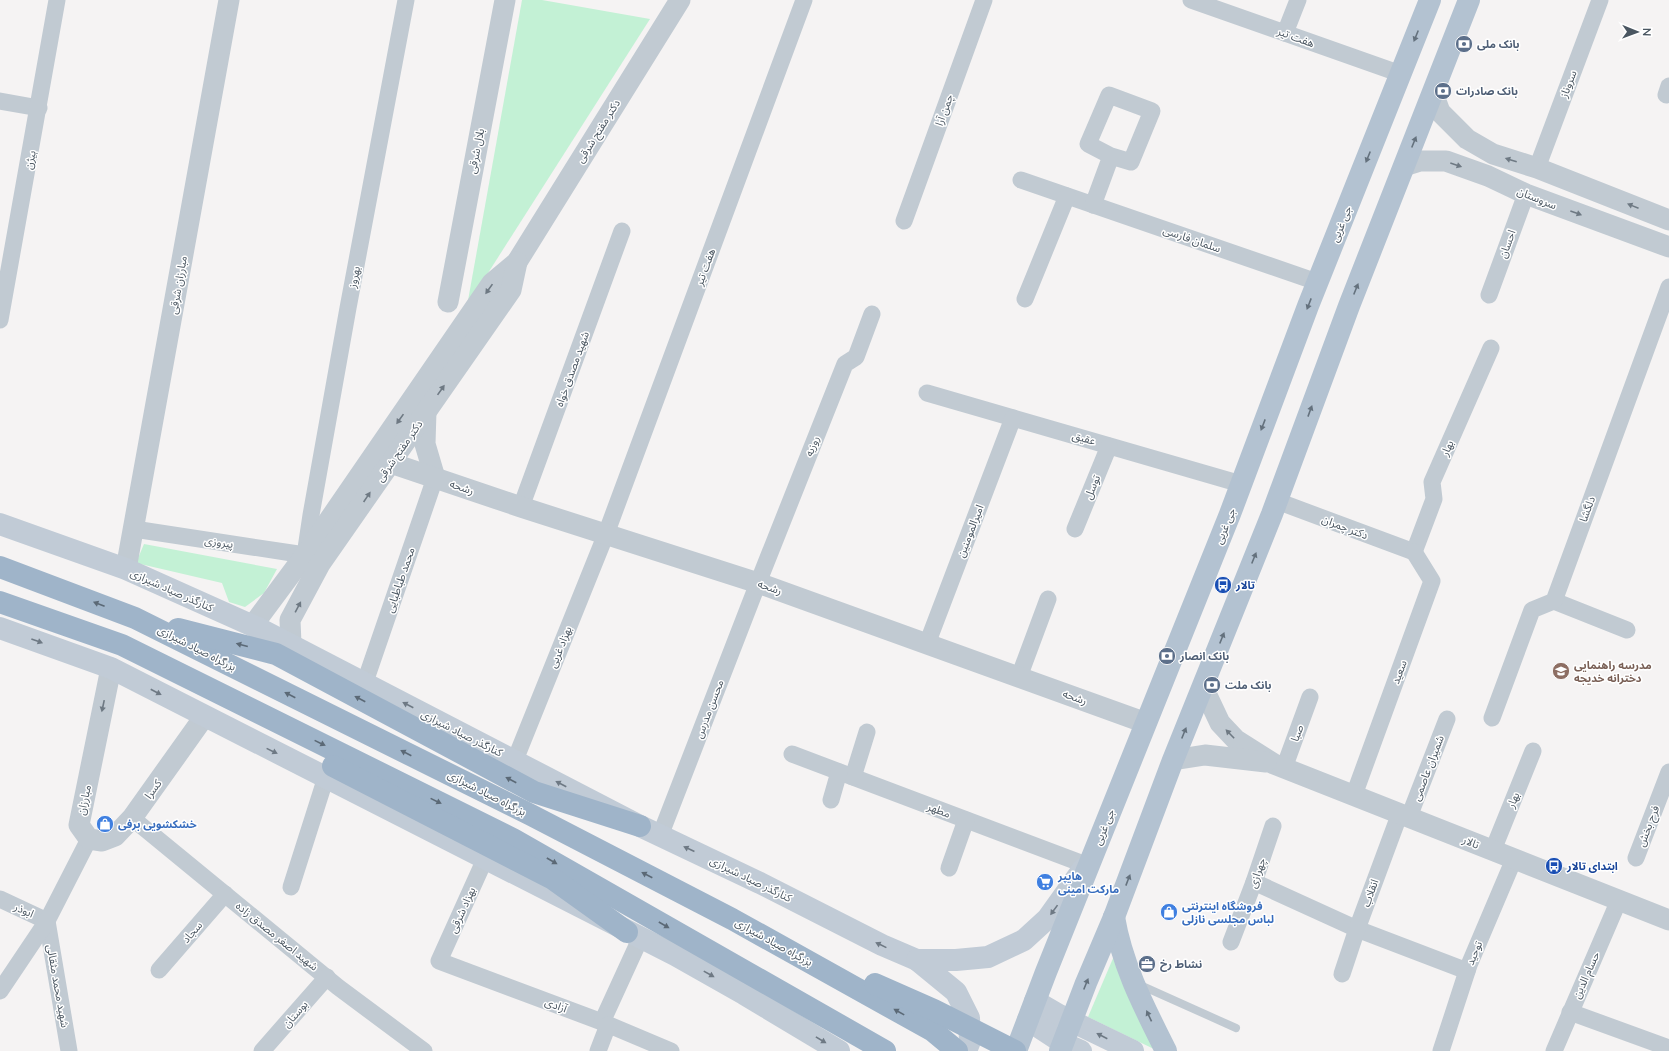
<svg xmlns="http://www.w3.org/2000/svg" width="1669" height="1051" viewBox="0 0 1669 1051" font-family="Lato,'Noto Sans Arabic',sans-serif">
	<style>
		.green { fill: #c3f1d5 }
		.lines { fill: none; stroke-linecap: round; stroke-linejoin: round }
		.service { stroke: #c1cad2; stroke-width: 8 }
		.minor { stroke: #c1cad2; stroke-width: 17 }
		.tertiary { stroke: #c1cad2; stroke-width: 21 }
		.secondary { stroke: #c1cbd6; stroke-width: 22 }
		.primary { stroke: #b3c2d1; stroke-width: 22 }
		.trunk { stroke: #9fb4c9; stroke-width: 22 }
		.oneway { fill: #64717d }
		.oneway2 { fill: #6e7983 }
		.oneway3 { fill: #5b6976 }
		.oneway4 { fill: #6e7984 }
		.labels { text-anchor: middle; stroke-width: 3; stroke-linejoin: round; paint-order: stroke }
		.street-label { font-size: 11px; fill: #4a5661; stroke: #fff }
		.service-label { font-size: 11px; font-weight: bold; fill: #4e5e75; stroke: #fff; text-anchor: start }
		.transit-label { font-size: 11px; font-weight: bold; fill: #164399; stroke: #fff; text-anchor: start }
		.education-label { font-size: 11px; font-weight: bold; fill: #785e54; stroke: #fff; text-anchor: start }
		.shop-label { font-size: 11px; font-weight: bold; fill: #366cbe; stroke: #fff; text-anchor: start }
	</style>
	<rect width="100%" height="100%" fill="#f5f3f3"/>
	<!-- green -->
	<g class="green">
		<path d="M 522,0 L 542,0 L 650,19 L 467,306 Z"/>
		<path d="M 144,544 L 277,569 L 264,593 L 245,607 L 229,602 L 222,583 L 136,563 Z"/>
		<path d="M 1114,956 L 1158,1051 L 1088,1017 Z"/>
	</g>
	<g class="lines">
		<!-- service -->
		<path class="service" d="M 1140,985 L 1236,1028"/>
		<!-- minor -->
		<g class="minor">
			<path d="M 1191,0 L 1401,74"/>
			<path d="M 1285,33 L 1298,0"/>
			<path d="M 1666,95 L 1669,86"/>
			<path d="M 0,101 L 39,108"/>
			<path d="M 1537,168 L 1600,0"/>
			<path d="M 1021,180 L 1317,282"/>
			<path d="M 1093,205 L 1111,156 L 1131,162 L 1152,111 L 1109,95 L 1088,144 L 1111,156"/>
			<path d="M 904,221 L 984,0"/>
			<path d="M 1489,295 L 1526,194"/>
			<path d="M 1025,299 L 1067,196"/>
			<path d="M 0,320 L 57,0"/>
			<path d="M 927,393 L 1241,484"/>
			<path d="M 1277,501 L 1414,552"/>
			<path d="M 521,507 L 622,231"/>
			<path d="M 134,529 L 305,555 L 311,515 L 348,308 L 406,0"/>
			<path d="M 1075,529 L 1109,446"/>
			<path d="M 1414,552 L 1434,499 L 1432,482 L 1491,348"/>
			<path d="M 1554,601 L 1627,630"/>
			<path d="M 927,644 L 1013,418"/>
			<path d="M 1019,677 L 1048,599"/>
			<path d="M 365,682 L 435,478"/>
			<path d="M 1492,718 L 1532,610 L 1554,601 L 1669,287"/>
			<path d="M 792,754 L 1086,865"/>
			<path d="M 515,760 L 606,534 L 804,0"/>
			<path d="M 1284,768 L 1310,697"/>
			<path d="M 853,777 L 867,732"/>
			<path d="M 1354,795 L 1432,581 L 1414,552"/>
			<path d="M 831,800 L 839,772"/>
			<path d="M 1409,817 L 1447,719"/>
			<path d="M 132,818 L 338,987 L 424,1051"/>
			<path d="M 660,836 L 758,583 L 845,364 L 856,357 L 872,314"/>
			<path d="M 1493,850 L 1533,751"/>
			<path d="M 1636,858 L 1669,772"/>
			<path d="M 485,859 L 439,961 L 602,1022 L 671,1051"/>
			<path d="M 949,868 L 966,820"/>
			<path d="M 1254,882 L 1357,929 L 1467,971"/>
			<path d="M 291,887 L 326,777"/>
			<path d="M 0,899 L 47,921"/>
			<path d="M 47,921 L 69,1051"/>
			<path d="M 1231,942 L 1254,882 L 1273,826"/>
			<path d="M 159,970 L 225,894"/>
			<path d="M 1342,974 L 1357,929 L 1400,813"/>
			<path d="M 0,991 L 47,921 L 89,839"/>
			<path d="M 1570,1012 L 1669,1048"/>
			<path d="M 602,1022 L 640,939"/>
			<path d="M 262,1051 L 327,977"/>
			<path d="M 598,1051 L 608,1025"/>
			<path d="M 1441,1051 L 1469,965 L 1514,859"/>
			<path d="M 1554,1051 L 1619,900"/>
		</g>
		<!-- tertiary -->
		<g class="tertiary">
			<path d="M 1433,93 L 1440,112 L 1467,139 L 1493,154 L 1537,168 L 1669,220"/>
			<path d="M 1404,166 L 1420,161 L 1446,161 L 1488,176 L 1526,194 L 1669,247"/>
			<path d="M 448,302 L 505,0"/>
			<path d="M 426,411 L 425,444 L 435,478"/>
			<path d="M 373,457 L 521,507 L 758,583 L 1146,723"/>
			<path d="M 126,569 L 229,0"/>
			<path d="M 253,625 L 305,555 L 492,283 L 517,262 L 680,0"/>
			<path d="M 291,644 L 290,620 L 320,564 L 511,290 L 517,262"/>
			<path d="M 111,668 L 79,825 L 89,839 L 102,841 L 115,836 L 132,818 L 204,717"/>
			<path d="M 1203,687 L 1220,723 L 1236,740 L 1274,764 L 1669,920"/>
			<path d="M 1173,760 L 1205,755 L 1266,762"/>
		</g>
		<!-- secondary -->
		<g class="secondary">
			<path d="M 0,524 L 126,569 L 260,629 L 640,826 L 760,883 L 882,945 L 917,960 L 956,992 L 969,1018 L 970,1041 L 966,1051"/>
			<path d="M 0,628 L 111,668 L 675,955 L 744,994 L 839,1051"/>
			<path d="M 917,960 L 956,960 L 988,957 L 1024,940 L 1048,918 L 1083,869"/>
			<path d="M 1035,1001 L 1059,1015 L 1133,1051"/>
			<path d="M 1028,1020 L 1063,1043 L 1081,1051"/>
		</g>
		<!-- primary -->
		<g class="primary">
			<path d="M 1114,917 C 1122,965 1144,1007 1166,1051"/>
			<path d="M 1016,1051 L 1046,972 L 1230,514 L 1308,306 L 1430,0"/>
			<path d="M 1060,1051 L 1086,983 L 1114,917 L 1173,760 L 1272,514 L 1349,306 L 1469,0"/>
		</g>
		<!-- trunk -->
		<g class="trunk">
			<path d="M 0,567 L 135,618 L 531,815 L 732,919 L 933,1031 L 957,1051"/>
			<path d="M 0,602 L 122,645 L 513,839 L 885,1051"/>
			<path d="M 178,629 L 276,654 L 534,792 L 640,826"/>
			<path d="M 333,766 L 553,879 L 627,932"/>
			<path d="M 875,984 L 934,1010 L 1015,1051"/>
		</g>
	</g>
	<!-- one-way arrows -->
	<defs><path id="oneway-solid" d="M-6-.8H1V-3.2L6.5 0L1 3.2V.8H-6Z"/></defs>
	<g class="oneway">
		<use href="#oneway-solid" transform="translate(1416 36) rotate(112)"/>
		<use href="#oneway-solid" transform="translate(1414 142) rotate(-68)"/>
		<use href="#oneway-solid" transform="translate(1368 157) rotate(112)"/>
		<use href="#oneway-solid" transform="translate(1356 289) rotate(-68)"/>
		<use href="#oneway-solid" transform="translate(1309 304) rotate(111)"/>
		<use href="#oneway-solid" transform="translate(1310 411) rotate(-70)"/>
		<use href="#oneway-solid" transform="translate(1263 425) rotate(111)"/>
		<use href="#oneway-solid" transform="translate(1254 558) rotate(-68)"/>
		<use href="#oneway-solid" transform="translate(1222 638) rotate(-68)"/>
		<use href="#oneway-solid" transform="translate(1184 733) rotate(-68)"/>
		<use href="#oneway-solid" transform="translate(1128 880) rotate(-69)"/>
		<use href="#oneway-solid" transform="translate(1086 984) rotate(-68)"/>
		<use href="#oneway-solid" transform="translate(1149 1016) rotate(-115)"/>
	</g>
	<g class="oneway2">
		<use href="#oneway-solid" transform="translate(1511 160) rotate(-163)"/>
		<use href="#oneway-solid" transform="translate(1456 165) rotate(19)"/>
		<use href="#oneway-solid" transform="translate(1633 206) rotate(-158)"/>
		<use href="#oneway-solid" transform="translate(1576 213) rotate(20)"/>
		<use href="#oneway-solid" transform="translate(489 289) rotate(125)"/>
		<use href="#oneway-solid" transform="translate(441 390) rotate(-55)"/>
		<use href="#oneway-solid" transform="translate(400 419) rotate(125)"/>
		<use href="#oneway-solid" transform="translate(367 497) rotate(-56)"/>
		<use href="#oneway-solid" transform="translate(298 607) rotate(-62)"/>
		<use href="#oneway-solid" transform="translate(103 706) rotate(102)"/>
		<use href="#oneway-solid" transform="translate(1230 734) rotate(-134)"/>
	</g>
	<g class="oneway3">
		<use href="#oneway-solid" transform="translate(99 604) rotate(-159)"/>
		<use href="#oneway-solid" transform="translate(242 645) rotate(-165)"/>
		<use href="#oneway-solid" transform="translate(290 695) rotate(-153)"/>
		<use href="#oneway-solid" transform="translate(360 699) rotate(-152)"/>
		<use href="#oneway-solid" transform="translate(320 743) rotate(26)"/>
		<use href="#oneway-solid" transform="translate(406 753) rotate(-153)"/>
		<use href="#oneway-solid" transform="translate(511 780) rotate(-152)"/>
		<use href="#oneway-solid" transform="translate(436 801) rotate(26)"/>
		<use href="#oneway-solid" transform="translate(552 861) rotate(30)"/>
		<use href="#oneway-solid" transform="translate(647 875) rotate(-153)"/>
		<use href="#oneway-solid" transform="translate(664 925) rotate(30)"/>
		<use href="#oneway-solid" transform="translate(899 1012) rotate(-151)"/>
	</g>
	<g class="oneway4">
		<use href="#oneway-solid" transform="translate(37 641) rotate(20)"/>
		<use href="#oneway-solid" transform="translate(156 692) rotate(28)"/>
		<use href="#oneway-solid" transform="translate(408 705) rotate(-153)"/>
		<use href="#oneway-solid" transform="translate(272 751) rotate(26)"/>
		<use href="#oneway-solid" transform="translate(561 784) rotate(-152)"/>
		<use href="#oneway-solid" transform="translate(689 849) rotate(-155)"/>
		<use href="#oneway-solid" transform="translate(1054 910) rotate(126)"/>
		<use href="#oneway-solid" transform="translate(881 945) rotate(-154)"/>
		<use href="#oneway-solid" transform="translate(709 974) rotate(29)"/>
		<use href="#oneway-solid" transform="translate(1102 1036) rotate(-153)"/>
		<use href="#oneway-solid" transform="translate(821 1040) rotate(31)"/>
	</g>
	<!-- icons -->
	<defs>
		<symbol id="bank-disc" viewBox="-11 -11 22 22"><circle r="9.5" fill="#5c6f8a" stroke="#fff"/><path d="M-6-4H6V4H-6ZM0-2.3a2.3 2.3 0 1 0 0 4.6a2.3 2.3 0 1 0 0-4.6Z" fill="#fff"/></symbol>
		<symbol id="bus-disc" viewBox="-11 -11 22 22"><circle r="9.5" fill="#1a4fb4" stroke="#fff"/><path d="M-5-6H5V4H4V6H2V4H-2V6H-4V4H-5ZM-3.5-4V0h7V-4ZM-3.5 1.2v1.5H-2V1.2ZM2 1.2v1.5H3.5V1.2Z" fill="#fff"/></symbol>
		<symbol id="school-disc" viewBox="-11 -11 22 22"><circle r="9.5" fill="#8d6e63" stroke="#fff"/><path d="M0-5L7-2L0 1L-7-2ZM-4 1L0 2.5L4 1V4Q0 6-4 4Z" fill="#fff"/></symbol>
		<symbol id="shop-disc" viewBox="-11 -11 22 22"><circle r="9.5" fill="#3f7fe0" stroke="#fff"/><path d="M-5-2.5h2.3a2.7 3.5 0 0 1 5.4 0H5L5.5 6h-11ZM-1.5-2.5h3a1.5 2.3 0 0 0-3 0Z" fill="#fff"/></symbol>
		<symbol id="supermarket-disc" viewBox="-11 -11 22 22"><circle r="9.5" fill="#3f7fe0" stroke="#fff"/><path d="M-6-5.5h2.5l.6 2H6L4.5 2H-2.5L-4.4-4H-6ZM-1.5 3.2a1.3 1.3 0 1 0 .1 0ZM3 3.2a1.3 1.3 0 1 0 .1 0Z" fill="#fff"/></symbol>
		<symbol id="office-disc" viewBox="-11 -11 22 22"><circle r="9.5" fill="#5c6f8a" stroke="#fff"/><path d="M-6-3h4V-5.5h4V-3h4V5H-6ZM-1-4.5V-3h2v-1.5ZM-6 0V1H6V0Z" fill="#fff"/></symbol>
	</defs>
	<g fill-rule="evenodd">
		<use href="#bank-disc" x="1454" y="34" width="20" height="20"/>
		<use href="#bank-disc" x="1433" y="81" width="20" height="20"/>
		<use href="#bus-disc" x="1213" y="575" width="20" height="20"/>
		<use href="#bank-disc" x="1157" y="646" width="20" height="20"/>
		<use href="#school-disc" x="1551" y="661" width="20" height="20"/>
		<use href="#bank-disc" x="1202" y="675" width="20" height="20"/>
		<use href="#shop-disc" x="95" y="814" width="20" height="20"/>
		<use href="#bus-disc" x="1544" y="856" width="20" height="20"/>
		<use href="#supermarket-disc" x="1035" y="872" width="20" height="20"/>
		<use href="#shop-disc" x="1159" y="902" width="20" height="20"/>
		<use href="#office-disc" x="1137" y="954" width="20" height="20"/>
	</g>
	<g class="labels">
		<!-- street labels -->
		<g class="street-label">
			<text transform="translate(1296 37) rotate(20)" y="4">هفت تیر</text>
			<text transform="translate(1568 84) rotate(-69)" y="4">سروناز</text>
			<text transform="translate(944 110) rotate(-70)" y="4">چمن آرا</text>
			<text transform="translate(598 131) rotate(-58)" y="4">دکتر مفتح شرقی</text>
			<text transform="translate(476 151) rotate(-79)" y="4">بلال شرقی</text>
			<text transform="translate(30 160) rotate(-79)" y="4">بیژن</text>
			<text transform="translate(1537 198) rotate(22)" y="4">سروستان</text>
			<text transform="translate(1341 224) rotate(-68)" y="4">جی غربی</text>
			<text transform="translate(1192 239) rotate(19)" y="4">سلمان فارسی</text>
			<text transform="translate(1507 244) rotate(-70)" y="4">احسان</text>
			<text transform="translate(705 267) rotate(-70)" y="4">هفت تیر</text>
			<text transform="translate(354 277) rotate(-79)" y="4">بهروز</text>
			<text transform="translate(178 285) rotate(-80)" y="4">مبارزان شرقی</text>
			<text transform="translate(572 369) rotate(-70)" y="4">شهید مصدق خواه</text>
			<text transform="translate(1084 438) rotate(16)" y="4">عقیق</text>
			<text transform="translate(812 446) rotate(-68)" y="4">روزبه</text>
			<text transform="translate(1447 448) rotate(-66)" y="4">بهار</text>
			<text transform="translate(399 451) rotate(-55)" y="4">دکتر مفتح شرقی</text>
			<text transform="translate(462 487) rotate(19)" y="4">رشحه</text>
			<text transform="translate(1092 487) rotate(-68)" y="4">توسل</text>
			<text transform="translate(1587 509) rotate(-70)" y="4">دلگشا</text>
			<text transform="translate(1225 526) rotate(-68)" y="4">جی غربی</text>
			<text transform="translate(1345 527) rotate(21)" y="4">دکتر چمران</text>
			<text transform="translate(970 531) rotate(-69)" y="4">امیرالمومنین</text>
			<text transform="translate(219 542) rotate(8)" y="4">پیروزی</text>
			<text transform="translate(400 580) rotate(-71)" y="4">محمد طباطبایی</text>
			<text transform="translate(770 587) rotate(19)" y="4">رشحه</text>
			<text transform="translate(172 590) rotate(24)" y="4">کنارگذر صیاد شیرازی</text>
			<text transform="translate(560 647) rotate(-68)" y="4">بهزاد غربی</text>
			<text transform="translate(197 648) rotate(27)" y="4">بزرگراه صیاد شیرازی</text>
			<text transform="translate(1399 672) rotate(-70)" y="4">سعید</text>
			<text transform="translate(1075 697) rotate(20)" y="4">رشحه</text>
			<text transform="translate(709 709) rotate(-69)" y="4">محسن مدرس</text>
			<text transform="translate(462 733) rotate(27)" y="4">کنارگذر صیاد شیرازی</text>
			<text transform="translate(1297 733) rotate(-70)" y="4">صبا</text>
			<text transform="translate(1428 768) rotate(-69)" y="4">شمیران عاصمی</text>
			<text transform="translate(153 789) rotate(-54)" y="4">کسرا</text>
			<text transform="translate(487 793) rotate(27)" y="4">بزرگراه صیاد شیرازی</text>
			<text transform="translate(84 800) rotate(-78)" y="4">مبارزان</text>
			<text transform="translate(1513 800) rotate(-68)" y="4">بهار</text>
			<text transform="translate(939 810) rotate(21)" y="4">مطهر</text>
			<text transform="translate(1648 826) rotate(-69)" y="4">فرح بخش</text>
			<text transform="translate(1104 827) rotate(-68)" y="4">جی غربی</text>
			<text transform="translate(1471 842) rotate(22)" y="4">تالار</text>
			<text transform="translate(1257 873) rotate(-71)" y="4">چهرازی</text>
			<text transform="translate(751 879) rotate(26)" y="4">کنارگذر صیاد شیرازی</text>
			<text transform="translate(1370 893) rotate(-70)" y="4">انقلاب</text>
			<text transform="translate(24 910) rotate(24)" y="4">ابوذر</text>
			<text transform="translate(462 910) rotate(-66)" y="4">بهزاد شرقی</text>
			<text transform="translate(192 932) rotate(-49)" y="4">سجاد</text>
			<text transform="translate(277 936) rotate(39)" y="4">شهید اصغر مصدق زاده</text>
			<text transform="translate(774 942) rotate(29)" y="4">بزرگراه صیاد شیرازی</text>
			<text transform="translate(1474 953) rotate(-68)" y="4">توحید</text>
			<text transform="translate(1586 975) rotate(-66)" y="4">حسام الدین</text>
			<text transform="translate(58 986) rotate(80)" y="4">شهید محمد مثقالی</text>
			<text transform="translate(556 1005) rotate(21)" y="4">آزادی</text>
			<text transform="translate(295 1014) rotate(-49)" y="4">بوستان</text>
		</g>
		<!-- service labels -->
		<g class="service-label">
			<text x="1477" y="48">بانک ملی</text>
			<text x="1456" y="95">بانک صادرات</text>
			<text x="1180" y="660">بانک انصار</text>
			<text x="1225" y="689">بانک ملت</text>
			<text x="1160" y="968">نشاط رخ</text>
		</g>
		<!-- transit labels -->
		<g class="transit-label">
			<text x="1236" y="589">تالار</text>
			<text x="1567" y="870">ابتدای تالار</text>
		</g>
		<!-- education labels -->
		<g class="education-label">
			<text x="1574" y="669">مدرسه راهنمایی<tspan x="1574" dy="13">دخترانه خدیجه</tspan></text>
		</g>
		<!-- shop labels -->
		<g class="shop-label">
			<text x="118" y="828">خشکشویی برفی</text>
			<text x="1058" y="880">هایپر<tspan x="1058" dy="13">مارکت امینی</tspan></text>
			<text x="1182" y="910">فروشگاه اینترنتی<tspan x="1182" dy="13">لباس مجلسی نازلی</tspan></text>
		</g>
	</g>
	<!-- north arrow -->
	<g transform="translate(1637 32) rotate(91)" stroke="#ffffff" stroke-width="3" paint-order="stroke">
	<path d="M0-3L7 15L0 10L-7 15Z" fill="#4a5661"/>
	<text y="-6" font-size="11" font-weight="bold" text-anchor="middle" fill="#4a5661">N</text>
	</g>
</svg>
